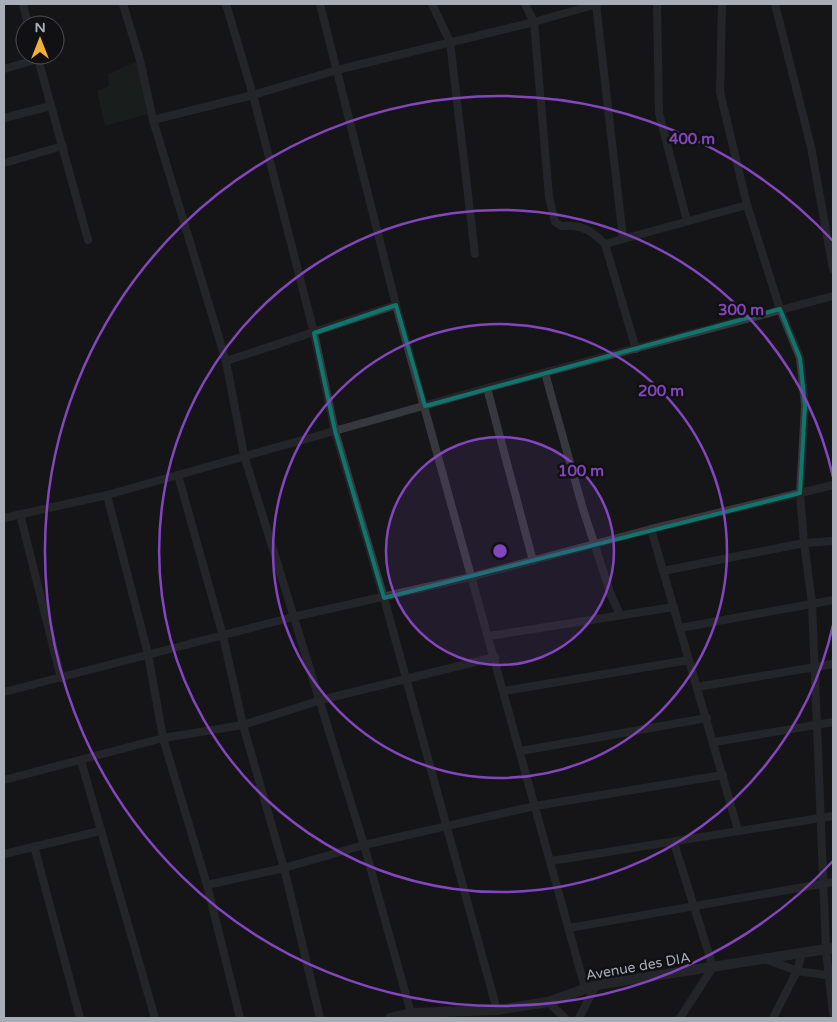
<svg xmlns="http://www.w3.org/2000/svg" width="837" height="1022" viewBox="0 0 837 1022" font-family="'Varela Round',sans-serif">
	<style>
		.green { fill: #1e261f }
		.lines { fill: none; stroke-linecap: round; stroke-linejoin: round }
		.minor { stroke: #37383d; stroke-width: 8 }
		.tertiary { stroke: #37383d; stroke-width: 10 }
		.marked { fill: none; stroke: #0f766e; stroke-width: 4; stroke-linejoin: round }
		.ring { fill: none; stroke: #8446be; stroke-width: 2.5 }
		.labels { text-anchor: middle; stroke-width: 5; stroke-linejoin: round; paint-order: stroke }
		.street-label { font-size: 14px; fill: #a8adb8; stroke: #111113 }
		.centre { fill: #8446be; stroke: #111113; stroke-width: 2.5 }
		.ring-label { font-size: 15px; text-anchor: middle; font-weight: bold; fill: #8446be; stroke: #111113; stroke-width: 5; stroke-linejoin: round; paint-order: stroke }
	</style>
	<rect width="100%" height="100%" fill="#161618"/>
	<!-- green -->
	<path class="green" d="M 140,60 L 147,114 L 105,126 L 97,91 L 109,86 L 108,74 Z"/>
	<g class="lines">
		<!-- minor -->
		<g class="minor">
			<path d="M 23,4 L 28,25"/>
			<path d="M 123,4 L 140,60 L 153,120 L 226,361 L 244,455 L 364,845 L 411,1013 L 418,1018"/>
			<path d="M 226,4 L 253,95 L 314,333 L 335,431 L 384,598 L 497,1010"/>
			<path d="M 320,4 L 396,305 L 585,988"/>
			<path d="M 432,4 L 450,42 L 475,254"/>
			<path d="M 525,4 L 534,22 L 549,197 L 555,222 L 561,226 C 581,224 591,230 605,244"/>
			<path d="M 596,4 L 623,238"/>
			<path d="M 657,4 L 659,113 L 687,221"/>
			<path d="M 722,4 L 720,92 L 747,205 L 780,309 L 800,358 L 805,406 L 800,493 L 804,543 L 812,603 L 826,950 L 833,1013"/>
			<path d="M 775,4 L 811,147 L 833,269"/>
			<path d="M 37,55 L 88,240"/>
			<path d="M 4,69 L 38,59"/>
			<path d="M 4,118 L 51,106"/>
			<path d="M 153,120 L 253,95 L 337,70 L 534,22 L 597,4"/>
			<path d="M 4,163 L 63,146"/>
			<path d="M 636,349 L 605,244 L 747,205"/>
			<path d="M 226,361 L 396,305"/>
			<path d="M 545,373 L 583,509 L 611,595 L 620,615"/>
			<path d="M 487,388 L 533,561"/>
			<path d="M 178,475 L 223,636 L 243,725 L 284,868 L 320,1018"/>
			<path d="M 107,495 L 148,654 L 163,738 L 207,885 L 240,1018"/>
			<path d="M 20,514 L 61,678"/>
			<path d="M 4,518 L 107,495 L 487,388 L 833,296"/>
			<path d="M 651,529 L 738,830"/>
			<path d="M 663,571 L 804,543 L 833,541"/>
			<path d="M 680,628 L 833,600"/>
			<path d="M 489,636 L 674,607"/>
			<path d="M 697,687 L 833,664"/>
			<path d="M 504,691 L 689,660"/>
			<path d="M 4,692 L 293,617 L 471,577 L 651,529 L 833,485"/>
			<path d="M 714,742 L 833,722"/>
			<path d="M 521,751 L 707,718"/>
			<path d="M 81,761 L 155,1018"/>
			<path d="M 4,780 L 163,738 L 243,725 L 321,700 L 495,657"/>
			<path d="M 674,843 L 713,967 L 680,1018"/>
			<path d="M 34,846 L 80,1018"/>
			<path d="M 4,854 L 100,831"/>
			<path d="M 551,861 L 833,816"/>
			<path d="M 207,885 L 284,868 L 364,845 L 535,806 L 723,775"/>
			<path d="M 569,928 L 833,882"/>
			<path d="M 765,959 L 797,971 L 833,976"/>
			<path d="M 548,1002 L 565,1018"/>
			<path d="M 579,1018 L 596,985"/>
			<path d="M 773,1018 L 797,971 L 802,953"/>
		</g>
		<!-- tertiary -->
		<path class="tertiary" d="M 390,1018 L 411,1013 L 497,1010 L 548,1002 L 596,985 L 833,948"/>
	</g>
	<!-- marked area -->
	<path d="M0 0H837V1022H0ZM 396,305 L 425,406 L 780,309 L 800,358 L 805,406 L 800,493 L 384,598 L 335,431 L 314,333 Z" fill="#161618" fill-opacity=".55" fill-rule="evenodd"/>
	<path class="marked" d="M 396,305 L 425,406 L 780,309 L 800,358 L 805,406 L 800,493 L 384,598 L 335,431 L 314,333 Z"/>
	<!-- distance rings -->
	<circle cx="500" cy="551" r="114" fill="#8446be" fill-opacity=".12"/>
	<g class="ring">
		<circle cx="500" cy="551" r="114"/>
		<circle cx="500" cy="551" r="227"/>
		<path d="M833 625A341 341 0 1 1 833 477"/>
		<path d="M833 861A455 455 0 1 1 833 241"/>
	</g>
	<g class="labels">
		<!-- street labels -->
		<g class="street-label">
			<text transform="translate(638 966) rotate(-10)" y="5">Avenue des DIA</text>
		</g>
	</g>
	<circle cx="500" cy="551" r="8" class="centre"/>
	<g class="ring-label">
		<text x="692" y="144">400 m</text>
		<text x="741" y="315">300 m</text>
		<text x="661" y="396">200 m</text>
		<text x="581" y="476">100 m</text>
	</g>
	<!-- border -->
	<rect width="837" height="1022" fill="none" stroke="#a8adb8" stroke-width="10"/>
	<!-- north arrow -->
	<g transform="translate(40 40)"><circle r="24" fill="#111113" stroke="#4d4f55"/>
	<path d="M0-4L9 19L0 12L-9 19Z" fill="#f2b134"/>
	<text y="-8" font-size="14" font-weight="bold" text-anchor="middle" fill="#a8adb8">N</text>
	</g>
</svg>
